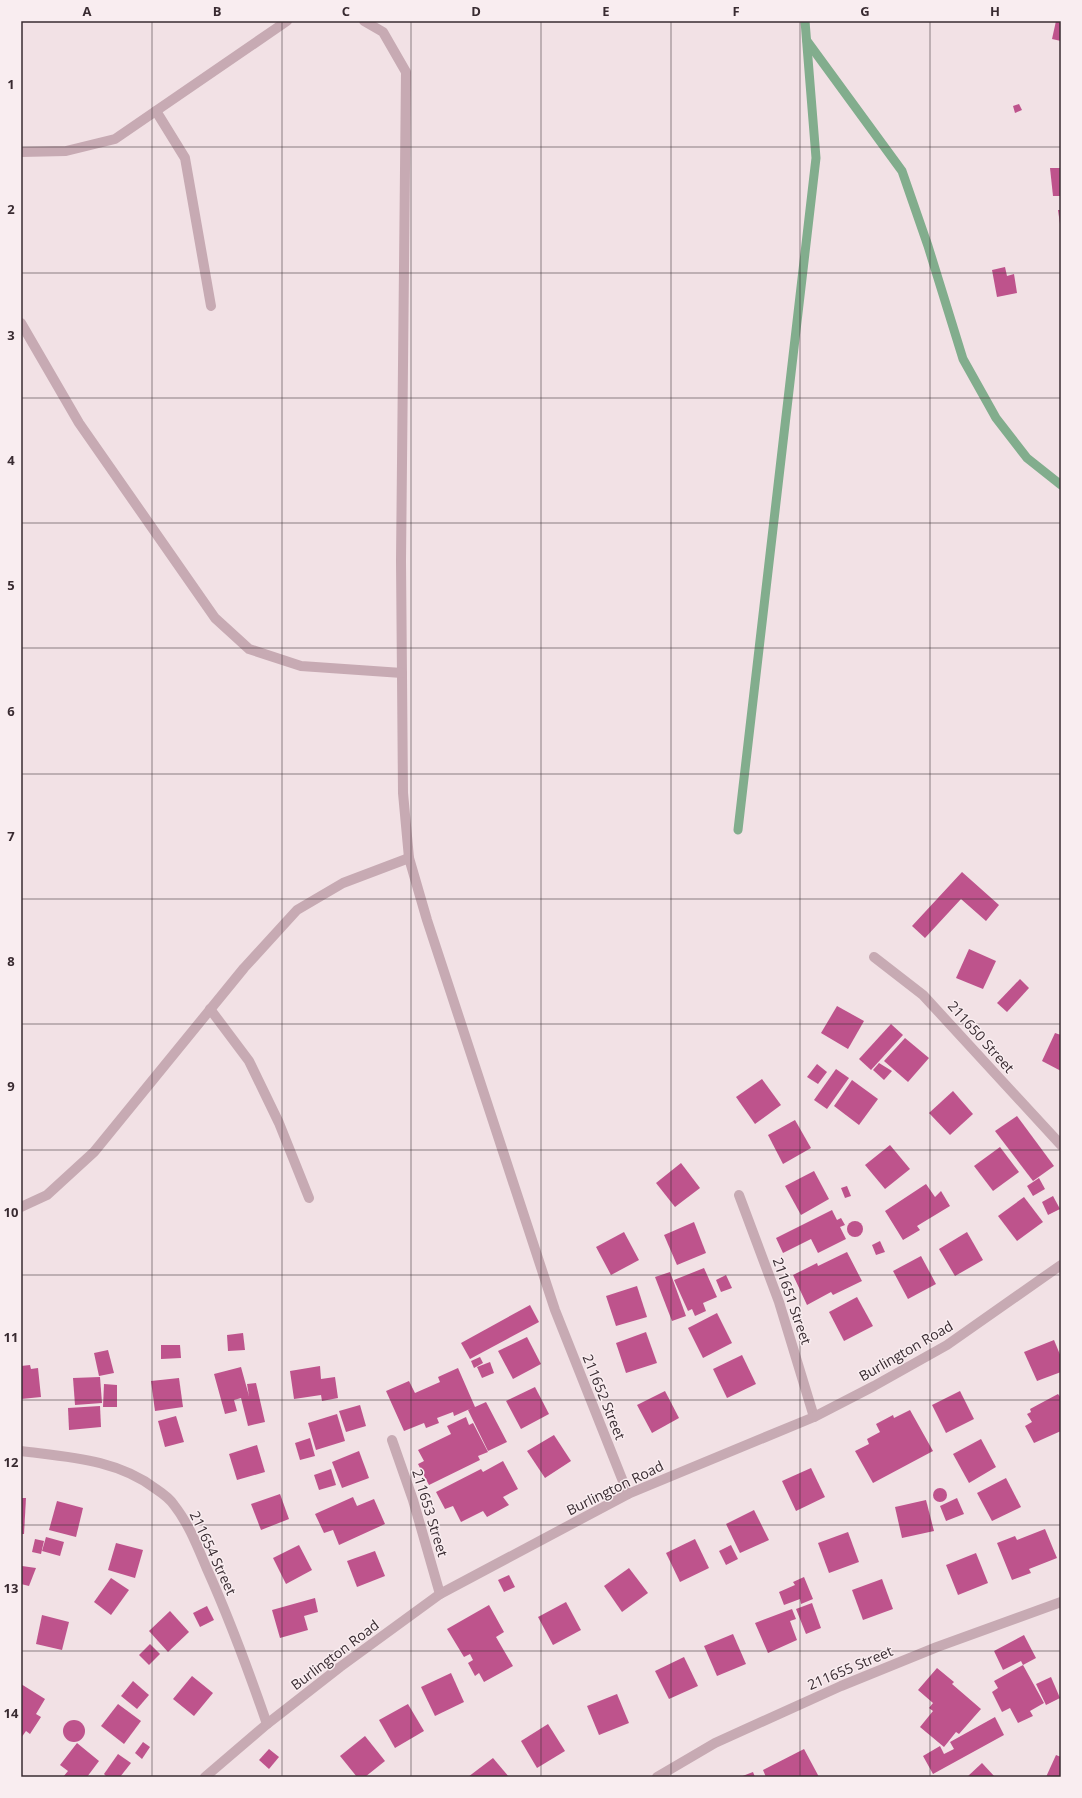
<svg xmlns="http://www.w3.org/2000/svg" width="1082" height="1798" viewBox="0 0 1082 1798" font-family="'Open Sans',sans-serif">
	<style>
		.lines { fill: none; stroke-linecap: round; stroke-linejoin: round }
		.stream { stroke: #82ad8d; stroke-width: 9 }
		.building { fill: #be538c }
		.minor { stroke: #c7aab3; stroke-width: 10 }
		.grid { fill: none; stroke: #392b31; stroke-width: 1; stroke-opacity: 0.55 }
		.labels { text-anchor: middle; stroke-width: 3; stroke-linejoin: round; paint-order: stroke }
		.street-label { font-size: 14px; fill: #392b31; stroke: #f9edf0 }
		.neatline { fill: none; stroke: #392b31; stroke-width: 1.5 }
		.grid-label { font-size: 13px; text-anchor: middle; font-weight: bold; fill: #392b31 }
	</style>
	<rect width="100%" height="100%" fill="#f2e1e5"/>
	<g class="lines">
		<!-- stream -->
		<g class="stream">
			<path d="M 807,41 L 902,171 L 928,246 L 963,359 L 996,418 L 1027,458 L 1061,485"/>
			<path d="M 738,830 L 816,158 L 805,21"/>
		</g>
	</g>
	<!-- building -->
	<g class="building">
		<path d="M 1056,21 L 1061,21 L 1061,41 L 1052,39 Z"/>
		<path d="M 1019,104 L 1022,110 L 1015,113 L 1013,106 Z"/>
		<path d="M 1050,168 L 1061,168 L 1061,196 L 1053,196 Z"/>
		<path d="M 1058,210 L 1061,210 L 1061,224 L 1060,224 Z"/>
		<path d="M 1005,267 L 1007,276 L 1014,274 L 1017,293 L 997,297 L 992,270 Z"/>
		<path d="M 962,872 L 999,905 L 986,921 L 961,899 L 925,938 L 912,926 Z"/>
		<path d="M 969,949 L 996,961 L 983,989 L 956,978 Z"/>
		<path d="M 1020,979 L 1029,988 L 1007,1012 L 997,1003 Z"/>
		<path d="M 837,1006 L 864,1021 L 848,1049 L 821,1033 Z"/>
		<path d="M 891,1024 L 903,1035 L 871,1070 L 859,1059 Z"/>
		<path d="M 1055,1033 L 1061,1035 L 1061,1071 L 1042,1061 Z"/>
		<path d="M 905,1038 L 929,1058 L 908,1082 L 884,1061 Z"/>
		<path d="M 879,1063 L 892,1071 L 884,1080 L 873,1070 Z"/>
		<path d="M 817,1064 L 827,1072 L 818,1084 L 807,1077 Z"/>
		<path d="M 836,1069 L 849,1078 L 827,1109 L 814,1100 Z"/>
		<path d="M 762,1079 L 781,1105 L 755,1124 L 736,1097 Z"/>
		<path d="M 852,1080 L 878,1099 L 859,1125 L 834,1106 Z"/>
		<path d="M 953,1091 L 973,1114 L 950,1135 L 929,1113 Z"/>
		<path d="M 1017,1116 L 1054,1166 L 1033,1181 L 995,1131 Z"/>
		<path d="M 795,1120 L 811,1148 L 783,1164 L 768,1135 Z"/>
		<path d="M 890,1145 L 910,1169 L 885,1189 L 865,1165 Z"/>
		<path d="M 1000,1147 L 1019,1172 L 993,1191 L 974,1166 Z"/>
		<path d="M 681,1163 L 700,1188 L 675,1207 L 656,1183 Z"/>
		<path d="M 814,1171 L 829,1199 L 801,1215 L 785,1186 Z"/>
		<path d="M 1039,1178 L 1045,1189 L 1033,1196 L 1027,1186 Z"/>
		<path d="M 926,1184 L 935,1197 L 941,1191 L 950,1206 L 917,1226 L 920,1230 L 903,1240 L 885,1211 Z"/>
		<path d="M 847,1186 L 851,1196 L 845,1198 L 841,1188 Z"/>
		<path d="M 1053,1196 L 1060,1209 L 1048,1215 L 1042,1202 Z"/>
		<path d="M 1024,1197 L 1043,1222 L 1017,1241 L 998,1216 Z"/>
		<path d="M 832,1210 L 837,1220 L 841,1218 L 845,1225 L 840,1227 L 846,1239 L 818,1253 L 811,1239 L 783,1253 L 776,1238 Z"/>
		<circle cx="855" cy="1229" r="8"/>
		<path d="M 694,1222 L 706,1253 L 677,1265 L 664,1235 Z"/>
		<path d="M 624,1232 L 639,1260 L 611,1275 L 596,1247 Z"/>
		<path d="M 967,1232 L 983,1260 L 955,1276 L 939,1249 Z"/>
		<path d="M 880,1241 L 885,1252 L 876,1255 L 872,1245 Z"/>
		<path d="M 847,1252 L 862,1281 L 833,1295 L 831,1292 L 807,1305 L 793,1275 L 817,1263 L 818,1266 Z"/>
		<path d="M 921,1256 L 936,1284 L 908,1299 L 893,1271 Z"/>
		<path d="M 704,1268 L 717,1297 L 703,1303 L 706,1311 L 695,1316 L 692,1309 L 688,1311 L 674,1280 Z"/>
		<path d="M 670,1272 L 686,1316 L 672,1321 L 655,1277 Z"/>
		<path d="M 726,1275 L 732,1288 L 721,1292 L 716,1280 Z"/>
		<path d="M 637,1286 L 647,1317 L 616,1326 L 606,1296 Z"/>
		<path d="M 857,1297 L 873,1326 L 844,1341 L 829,1312 Z"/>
		<path d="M 530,1305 L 539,1322 L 470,1359 L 461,1343 Z"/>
		<path d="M 717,1313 L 732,1343 L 703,1358 L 688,1328 Z"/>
		<path d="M 646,1332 L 657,1363 L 626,1373 L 616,1343 Z"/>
		<path d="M 243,1333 L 245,1350 L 228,1351 L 227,1335 Z"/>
		<path d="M 527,1337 L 541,1364 L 513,1379 L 498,1351 Z"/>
		<path d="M 1054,1340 L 1061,1357 L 1061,1372 L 1037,1381 L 1024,1352 Z"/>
		<path d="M 161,1345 L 180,1345 L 181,1358 L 161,1359 Z"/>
		<path d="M 108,1350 L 114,1373 L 99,1376 L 94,1353 Z"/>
		<path d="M 742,1355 L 756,1384 L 727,1398 L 713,1369 Z"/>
		<path d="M 480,1357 L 483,1363 L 474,1368 L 471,1361 Z"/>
		<path d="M 490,1362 L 494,1373 L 482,1378 L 477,1367 Z"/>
		<path d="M 30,1365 L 31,1369 L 38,1368 L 41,1397 L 21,1399 L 21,1366 Z"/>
		<path d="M 320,1366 L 321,1379 L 335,1377 L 338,1398 L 322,1401 L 321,1395 L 294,1399 L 290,1371 Z"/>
		<path d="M 241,1367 L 249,1396 L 247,1384 L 256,1383 L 265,1422 L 248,1426 L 241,1398 L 234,1400 L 237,1411 L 225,1414 L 214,1374 Z"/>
		<path d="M 458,1368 L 475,1407 L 486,1402 L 507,1442 L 488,1451 L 468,1410 L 472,1408 L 454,1416 L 453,1412 L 437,1418 L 439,1423 L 426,1428 L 424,1423 L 404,1431 L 386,1391 L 409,1381 L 415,1393 L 440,1382 L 438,1377 Z"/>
		<path d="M 100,1377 L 102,1403 L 75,1405 L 73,1378 Z"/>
		<path d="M 179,1378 L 183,1407 L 155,1411 L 151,1381 Z"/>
		<path d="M 104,1384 L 117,1385 L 117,1407 L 103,1407 Z"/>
		<path d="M 535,1387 L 549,1414 L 521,1429 L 506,1401 Z"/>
		<path d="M 665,1391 L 679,1418 L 652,1433 L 637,1405 Z"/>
		<path d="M 960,1391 L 974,1419 L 946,1433 L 932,1405 Z"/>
		<path d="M 1058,1394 L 1061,1398 L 1061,1431 L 1034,1443 L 1025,1426 L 1032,1422 L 1027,1414 L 1031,1412 L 1030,1409 Z"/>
		<path d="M 360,1405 L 366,1426 L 346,1432 L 339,1411 Z"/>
		<path d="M 100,1406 L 101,1427 L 69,1430 L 68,1408 Z"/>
		<path d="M 910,1410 L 933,1451 L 873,1483 L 855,1451 L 869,1444 L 867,1439 L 880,1432 L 876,1424 L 893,1415 L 894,1418 Z"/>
		<path d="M 337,1414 L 345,1441 L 316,1450 L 308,1423 Z"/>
		<path d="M 176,1416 L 184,1442 L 165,1447 L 158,1421 Z"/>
		<path d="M 466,1417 L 469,1425 L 473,1423 L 488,1452 L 478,1456 L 480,1460 L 429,1485 L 418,1464 L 424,1461 L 418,1450 L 451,1434 L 447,1426 Z"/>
		<path d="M 554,1435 L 571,1461 L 545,1478 L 527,1451 Z"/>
		<path d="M 310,1438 L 315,1456 L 300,1460 L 295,1443 Z"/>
		<path d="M 981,1439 L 996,1467 L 969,1483 L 953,1454 Z"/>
		<path d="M 257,1445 L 265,1472 L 237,1480 L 229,1454 Z"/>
		<path d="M 359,1451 L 369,1478 L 342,1488 L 332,1462 Z"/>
		<path d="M 503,1461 L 518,1489 L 503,1497 L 509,1505 L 487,1517 L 483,1511 L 461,1522 L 453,1506 L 445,1509 L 436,1492 L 481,1469 L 483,1472 Z"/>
		<path d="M 811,1468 L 825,1497 L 796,1511 L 782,1481 Z"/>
		<path d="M 331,1469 L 336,1485 L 319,1490 L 314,1475 Z"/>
		<path d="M 1006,1478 L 1021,1507 L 992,1521 L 977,1493 Z"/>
		<circle cx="940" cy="1495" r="7"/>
		<path d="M 280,1494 L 289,1519 L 261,1530 L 251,1504 Z"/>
		<path d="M 353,1497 L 357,1506 L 374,1499 L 385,1524 L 339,1545 L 333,1530 L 324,1533 L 315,1514 Z"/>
		<path d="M 21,1498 L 26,1498 L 24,1534 L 21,1534 Z"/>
		<path d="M 957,1498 L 964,1514 L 946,1521 L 940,1506 Z"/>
		<path d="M 926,1500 L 934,1531 L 902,1538 L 895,1507 Z"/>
		<path d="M 57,1501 L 83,1508 L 76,1537 L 49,1530 Z"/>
		<path d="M 754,1510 L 769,1540 L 740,1553 L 726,1524 Z"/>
		<path d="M 1045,1529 L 1057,1558 L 1029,1569 L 1031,1573 L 1012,1580 L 997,1543 L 1015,1536 L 1017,1540 Z"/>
		<path d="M 848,1532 L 859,1562 L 829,1573 L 818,1543 Z"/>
		<path d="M 46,1537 L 64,1542 L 60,1556 L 42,1551 Z"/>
		<path d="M 35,1539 L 44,1541 L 41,1554 L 32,1552 Z"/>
		<path d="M 695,1539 L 709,1568 L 680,1582 L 666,1553 Z"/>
		<path d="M 116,1543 L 143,1550 L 135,1578 L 108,1570 Z"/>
		<path d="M 299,1545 L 312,1570 L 286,1584 L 273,1558 Z"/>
		<path d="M 731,1545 L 738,1559 L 726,1565 L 719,1551 Z"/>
		<path d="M 375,1551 L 385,1576 L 357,1587 L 347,1561 Z"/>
		<path d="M 976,1553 L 988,1583 L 958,1595 L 946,1565 Z"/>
		<path d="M 22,1566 L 36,1568 L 29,1586 L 21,1584 Z"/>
		<path d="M 629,1568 L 648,1593 L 622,1612 L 604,1586 Z"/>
		<path d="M 509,1575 L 515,1587 L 504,1592 L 498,1580 Z"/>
		<path d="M 804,1577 L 813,1599 L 801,1604 L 800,1599 L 784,1605 L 779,1592 L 795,1585 L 793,1582 Z"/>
		<path d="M 111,1578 L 129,1590 L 111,1615 L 94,1602 Z"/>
		<path d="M 882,1579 L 893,1609 L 863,1620 L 852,1590 Z"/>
		<path d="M 315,1598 L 318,1612 L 304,1616 L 308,1630 L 280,1638 L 272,1610 Z"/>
		<path d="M 566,1602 L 581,1630 L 553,1645 L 538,1617 Z"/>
		<path d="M 812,1603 L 821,1628 L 806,1634 L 796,1609 Z"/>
		<path d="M 489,1605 L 504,1632 L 496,1637 L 513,1666 L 484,1682 L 479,1673 L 475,1676 L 468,1663 L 473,1660 L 470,1654 L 464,1657 L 447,1629 Z"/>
		<path d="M 207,1606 L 214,1620 L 200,1627 L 193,1613 Z"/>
		<path d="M 792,1609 L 796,1619 L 790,1621 L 797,1640 L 768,1653 L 755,1623 Z"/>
		<path d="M 170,1611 L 189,1632 L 168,1652 L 149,1631 Z"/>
		<path d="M 42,1615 L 69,1622 L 62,1650 L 36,1644 Z"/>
		<path d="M 733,1634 L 746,1664 L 717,1676 L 704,1646 Z"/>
		<path d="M 1024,1635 L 1036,1658 L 1023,1665 L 1021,1661 L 1003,1670 L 994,1651 Z"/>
		<path d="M 150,1644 L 160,1654 L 149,1665 L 139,1655 Z"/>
		<path d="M 684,1657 L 698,1686 L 669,1699 L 655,1671 Z"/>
		<path d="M 1023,1665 L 1044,1703 L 1030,1711 L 1033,1716 L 1018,1723 L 1010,1708 L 1002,1712 L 992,1692 L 998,1688 L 994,1681 Z"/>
		<path d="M 937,1668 L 954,1682 L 952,1684 L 981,1709 L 959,1734 L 956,1732 L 944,1747 L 920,1727 L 933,1711 L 929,1708 L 933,1703 L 918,1690 Z"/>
		<path d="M 451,1673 L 464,1702 L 435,1716 L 421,1687 Z"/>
		<path d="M 192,1676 L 213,1693 L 194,1716 L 173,1699 Z"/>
		<path d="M 1051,1677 L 1060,1698 L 1046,1705 L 1036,1684 Z"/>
		<path d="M 133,1681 L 149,1695 L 137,1709 L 121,1696 Z"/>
		<path d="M 21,1684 L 45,1699 L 36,1714 L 41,1717 L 30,1734 L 26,1731 L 21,1738 Z"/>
		<path d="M 617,1694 L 629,1723 L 599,1735 L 587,1706 Z"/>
		<path d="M 118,1704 L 141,1721 L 124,1744 L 101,1726 Z"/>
		<path d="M 408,1704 L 424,1731 L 395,1748 L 379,1720 Z"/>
		<path d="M 995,1717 L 1004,1735 L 933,1774 L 923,1756 L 940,1746 L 944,1754 L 954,1749 L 950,1742 Z"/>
		<circle cx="74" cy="1731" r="11"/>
		<path d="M 548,1724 L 565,1751 L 537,1768 L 521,1741 Z"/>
		<path d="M 365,1736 L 385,1761 L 365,1777 L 357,1777 L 340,1756 Z"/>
		<path d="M 143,1742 L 150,1747 L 142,1759 L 135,1753 Z"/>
		<path d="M 77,1743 L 99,1761 L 87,1777 L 63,1777 L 68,1771 L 60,1765 Z"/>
		<path d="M 269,1749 L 279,1757 L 269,1769 L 259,1760 Z"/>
		<path d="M 804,1749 L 819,1777 L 766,1777 L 763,1770 Z"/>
		<path d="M 118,1754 L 131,1763 L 120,1777 L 107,1777 L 104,1774 Z"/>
		<path d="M 1056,1755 L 1061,1757 L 1061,1777 L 1046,1777 Z"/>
		<path d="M 493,1758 L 509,1777 L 468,1777 Z"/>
		<path d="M 982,1763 L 995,1777 L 967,1777 Z"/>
		<path d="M 753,1772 L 755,1777 L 740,1777 Z"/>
	</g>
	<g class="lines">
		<!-- minor -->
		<g class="minor">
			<path d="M 364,21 L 383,32 L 406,72 L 401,561 L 403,793 L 409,858 L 427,920 L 555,1310 L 628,1494"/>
			<path d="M 156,111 L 185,158 L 211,306"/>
			<path d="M 21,152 L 66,151 L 115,139 L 287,21"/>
			<path d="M 21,323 L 79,423 L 215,618 L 249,649 L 301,666 L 402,673"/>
			<path d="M 874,957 L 923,995 L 1061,1145"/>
			<path d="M 210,1009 L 249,1061 L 279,1123 L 309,1198"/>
			<path d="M 739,1195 L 779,1302 L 814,1417"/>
			<path d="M 21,1207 L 47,1195 L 94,1152 L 244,968 L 297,910 L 343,883 L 409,858"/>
			<path d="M 392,1440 L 413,1500 L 440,1594"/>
			<path d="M 21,1451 C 67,1457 117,1459 156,1489 C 162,1493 170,1499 174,1505 C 189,1524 198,1548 207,1569 C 230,1620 249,1672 267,1724"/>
			<path d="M 205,1777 L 267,1724 L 340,1667 L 440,1594 L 628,1494 L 814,1417 L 874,1386 L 947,1345 L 1061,1265"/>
			<path d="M 657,1777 L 715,1743 L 841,1686 L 937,1647 L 1061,1602"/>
		</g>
	</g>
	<!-- grid -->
	<path class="grid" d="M 152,21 L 152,1777M 282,21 L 282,1777M 411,21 L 411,1777M 541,21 L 541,1777M 671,21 L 671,1777M 800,21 L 800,1777M 930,21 L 930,1777M 21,147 L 1061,147M 21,273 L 1061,273M 21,398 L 1061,398M 21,523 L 1061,523M 21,648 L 1061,648M 21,774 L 1061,774M 21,899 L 1061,899M 21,1024 L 1061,1024M 21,1150 L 1061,1150M 21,1275 L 1061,1275M 21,1400 L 1061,1400M 21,1525 L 1061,1525M 21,1651 L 1061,1651"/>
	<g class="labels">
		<!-- street labels -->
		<g class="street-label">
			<text transform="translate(981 1037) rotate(48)" y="5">211650 Street</text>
			<text transform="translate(792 1301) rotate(71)" y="5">211651 Street</text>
			<text transform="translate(906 1351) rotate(-30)" y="5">Burlington Road</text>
			<text transform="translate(604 1397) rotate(68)" y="5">211652 Street</text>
			<text transform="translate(615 1488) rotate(-26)" y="5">Burlington Road</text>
			<text transform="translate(430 1513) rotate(73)" y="5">211653 Street</text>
			<text transform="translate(213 1553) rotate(65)" y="5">211654 Street</text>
			<text transform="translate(335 1655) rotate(-37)" y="5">Burlington Road</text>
			<text transform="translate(850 1668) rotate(-23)" y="5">211655 Street</text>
		</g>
	</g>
	<!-- border -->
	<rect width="1082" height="1798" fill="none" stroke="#f9edf0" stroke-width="44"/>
	<rect x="22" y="22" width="1038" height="1754" class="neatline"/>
	<g class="grid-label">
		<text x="87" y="16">A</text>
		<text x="217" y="16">B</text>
		<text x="346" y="16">C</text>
		<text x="476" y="16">D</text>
		<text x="606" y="16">E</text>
		<text x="736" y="16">F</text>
		<text x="865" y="16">G</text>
		<text x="995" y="16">H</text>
		<text x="11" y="89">1</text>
		<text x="11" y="214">2</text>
		<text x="11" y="340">3</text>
		<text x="11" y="465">4</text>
		<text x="11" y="590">5</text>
		<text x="11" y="716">6</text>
		<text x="11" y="841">7</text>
		<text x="11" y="966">8</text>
		<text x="11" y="1091">9</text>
		<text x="11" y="1217">10</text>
		<text x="11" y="1342">11</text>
		<text x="11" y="1467">12</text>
		<text x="11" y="1593">13</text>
		<text x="11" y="1718">14</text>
	</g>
</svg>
